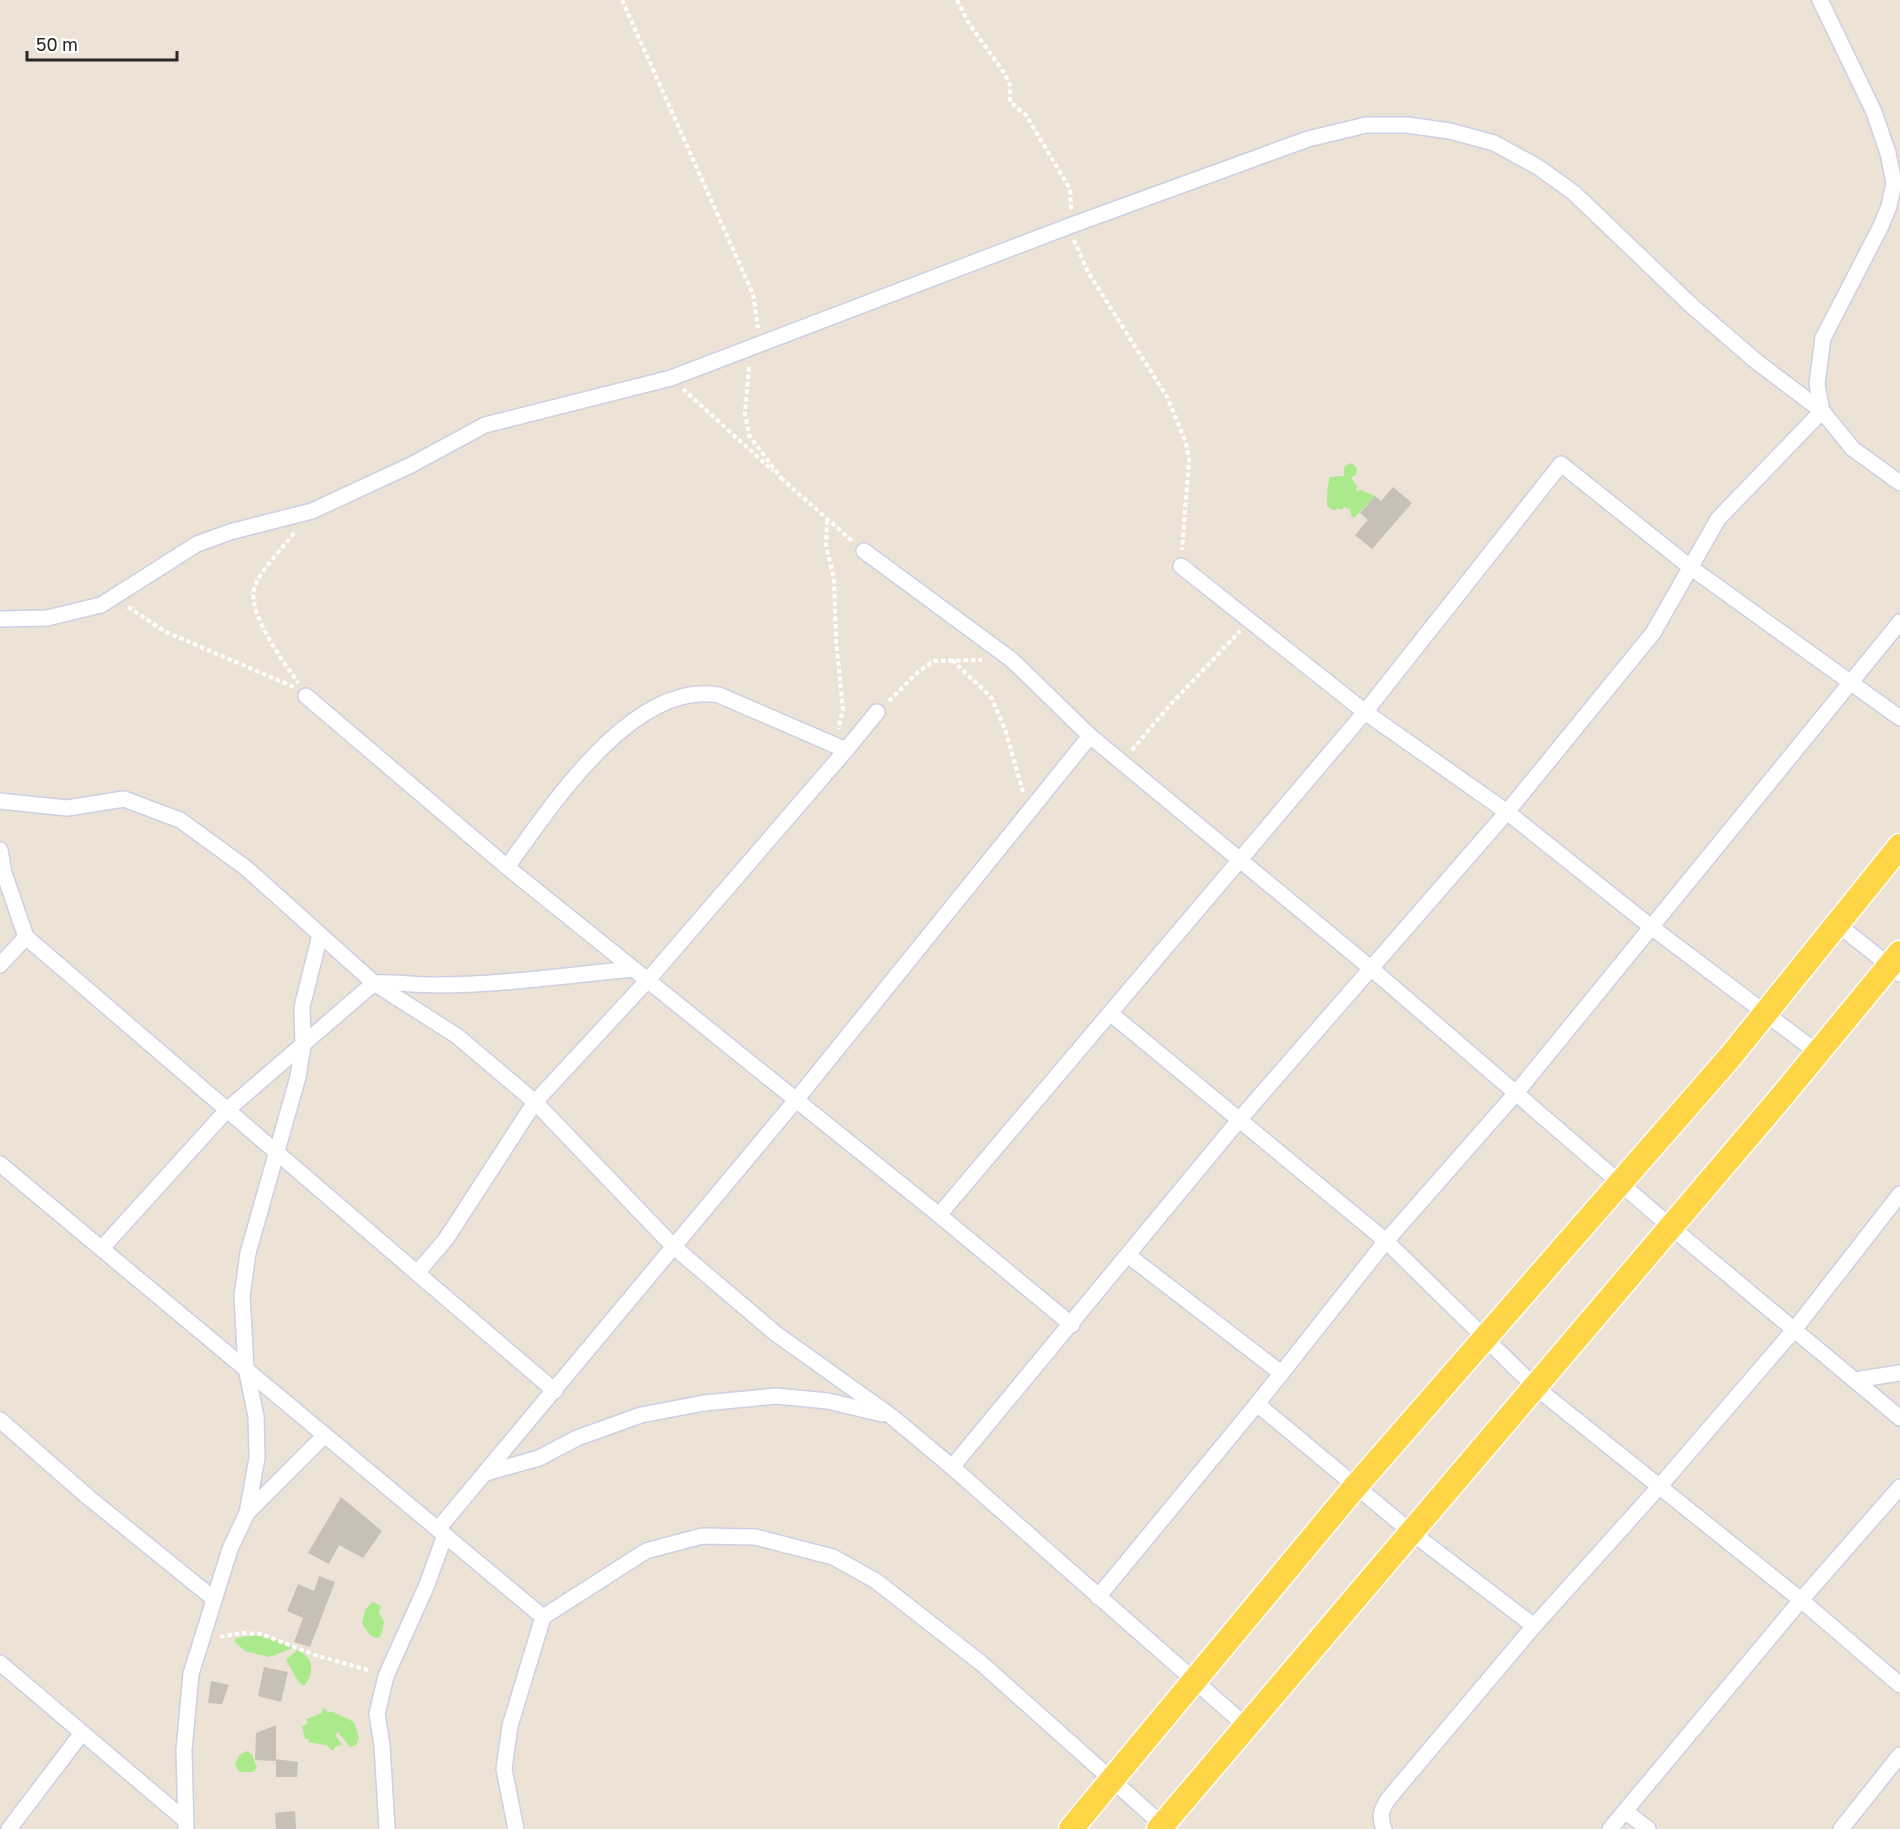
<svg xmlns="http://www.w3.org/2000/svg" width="1900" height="1829" viewBox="0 0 1900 1829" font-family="'Golos Text',sans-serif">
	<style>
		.green { fill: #abea8b }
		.building { fill: #c7c0b6 }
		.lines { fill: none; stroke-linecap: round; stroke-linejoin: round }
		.minor-casing { stroke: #cbd0e3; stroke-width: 18 }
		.primary-casing { stroke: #fff; stroke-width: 27 }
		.path { stroke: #fff; stroke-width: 4; stroke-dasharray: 4.5 3; stroke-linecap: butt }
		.minor { stroke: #fff; stroke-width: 15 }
		.primary { stroke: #ffd548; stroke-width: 24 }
	</style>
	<rect width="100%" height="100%" fill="#ece3d6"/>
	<!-- green -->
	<g class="green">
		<path d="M 1351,463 L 1357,468 L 1356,475 L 1351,478 L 1357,486 L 1356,491 L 1361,490 L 1375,496 L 1354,518 L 1351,515 L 1350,509 L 1344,507 L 1342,510 L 1337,508 L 1334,511 L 1327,506 C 1327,496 1327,486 1330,477 L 1344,476 L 1344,467 Z"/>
		<path d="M 372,1602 L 381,1606 L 379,1613 L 384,1622 L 381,1636 L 377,1638 L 371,1636 L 362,1624 L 365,1610 Z"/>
		<path d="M 254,1635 L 276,1640 L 293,1648 L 269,1657 L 245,1651 L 234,1641 L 236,1638 Z"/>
		<path d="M 297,1650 C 314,1657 315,1673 304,1686 L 298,1681 L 286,1660 Z"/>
		<path d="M 323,1707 L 328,1712 L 333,1712 L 354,1722 L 359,1738 L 356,1745 L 350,1747 L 338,1732 L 335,1735 L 342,1745 L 336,1746 L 333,1751 L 326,1745 L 307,1742 L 310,1739 L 305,1739 L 302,1726 L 308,1724 L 306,1719 L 322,1713 Z"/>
		<path d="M 247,1751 L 252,1754 L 257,1768 L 253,1772 L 240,1772 L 235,1765 L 239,1755 Z"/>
	</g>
	<!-- building -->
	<g class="building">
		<path d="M 1393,487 L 1412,503 L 1372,549 L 1355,535 L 1368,520 L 1360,513 L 1375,496 L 1381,501 Z"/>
		<path d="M 341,1497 L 382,1531 L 363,1558 L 339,1545 L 329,1564 L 308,1553 Z"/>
		<path d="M 319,1576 L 335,1582 L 310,1647 L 294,1642 L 303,1618 L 287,1611 L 298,1584 L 314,1591 Z"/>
		<path d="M 264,1667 L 288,1672 L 281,1702 L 258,1696 Z"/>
		<path d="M 211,1681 L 229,1685 L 222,1704 L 208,1703 Z"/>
		<path d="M 276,1725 L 276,1761 L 255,1760 L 256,1733 Z"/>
		<path d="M 276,1759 L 298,1762 L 297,1777 L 276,1777 Z"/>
		<path d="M 295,1811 L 296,1829 L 276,1829 L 275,1813 Z"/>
	</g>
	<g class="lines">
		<defs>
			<g id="minor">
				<path d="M 1820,0 L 1874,112 L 1888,153 L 1894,183 L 1889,206 L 1881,226 L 1823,338 L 1817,384 L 1822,411"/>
				<path d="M 864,551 L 1012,660 L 1090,736 L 1373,970 L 1671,1227 L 1900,1418"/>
				<path d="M 1181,566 L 1365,712 L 1507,812 L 1650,926 L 1818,1053"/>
				<path d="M 0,619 L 47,618 L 101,605 L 197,544 L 230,532 L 312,511 L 411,465 L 485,425 L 671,378 L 1072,225 L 1308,139 L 1366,125 L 1407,125 L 1450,131 L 1494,143 L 1538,167 L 1574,193 L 1692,306 L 1757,362 L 1822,411 L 1853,449 L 1900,483"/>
				<path d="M 306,696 L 507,867 L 939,1215 L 1072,1325"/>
				<path d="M 846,750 L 877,712"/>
				<path d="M 0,801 L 67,808 L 124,799 L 180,820 L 246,868 L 374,983 L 457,1036 L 535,1102 L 674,1247 L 775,1333 L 891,1416 L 952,1467 L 1246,1726"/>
				<path d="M 0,850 L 4,873 L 26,937 L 417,1273 L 446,1239 L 535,1102 L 647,981 L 846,750 L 719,695 C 633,679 550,808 507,867"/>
				<path d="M 1837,924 L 1900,974"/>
				<path d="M 0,965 L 26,937"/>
				<path d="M 1110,1013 L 1386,1241 L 1534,1386 L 1801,1600 L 1900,1685"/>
				<path d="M 0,1164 L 543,1617 L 510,1726 L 504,1769 L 516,1829"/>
				<path d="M 939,1215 L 1365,712 L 1561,464 L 1690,567 L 1900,718"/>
				<path d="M 102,1248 L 227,1110 L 374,983 C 395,982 414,985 435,985 C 501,985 568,975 634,969"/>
				<path d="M 1129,1256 L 1281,1373"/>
				<path d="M 417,1273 L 555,1391"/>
				<path d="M 1855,1380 L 1900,1373"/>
				<path d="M 1257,1404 L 1411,1532 L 1534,1626"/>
				<path d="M 0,1420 L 88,1497 L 214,1599"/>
				<path d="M 952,1467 L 1239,1120 L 1507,812 L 1653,633 L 1718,519 L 1822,411"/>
				<path d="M 486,1473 L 539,1458 L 577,1438 L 641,1415 L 704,1403 L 776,1396 L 828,1401 L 882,1414"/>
				<path d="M 247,1513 L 257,1458 L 256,1416 L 246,1368 L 242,1296 L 248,1253 L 298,1077 L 303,1045 L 302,1007 L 320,935"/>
				<path d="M 438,1529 L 796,1100 L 1090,736"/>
				<path d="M 1098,1597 L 1257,1404 L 1386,1241 L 1516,1093 L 1900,622"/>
				<path d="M 543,1617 L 646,1551 L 702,1536 L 755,1537 L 833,1557 L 876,1581 L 981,1663 L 1167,1829"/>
				<path d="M 0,1663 L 185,1820"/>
				<path d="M 1625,1811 L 1648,1829"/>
				<path d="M 9,1829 L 82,1733"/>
				<path d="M 186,1829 L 184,1750 L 191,1674 L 230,1549 L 247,1513 L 325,1435"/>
				<path d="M 387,1829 L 382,1745 L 377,1714 L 386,1676 L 426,1587 L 445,1535"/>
				<path d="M 1384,1829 C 1379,1817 1381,1809 1389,1798 L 1534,1626 L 1659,1487 L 1794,1330 L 1900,1194"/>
				<path d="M 1610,1829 L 1801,1600 L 1900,1487"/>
				<path d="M 1841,1829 L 1900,1755"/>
			</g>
			<g id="primary">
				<path d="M 1071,1829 L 1355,1487 L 1730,1057 L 1900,846"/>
				<path d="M 1159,1829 L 1778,1101 L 1900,953"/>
			</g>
		</defs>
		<!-- minor casing -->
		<use href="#minor" class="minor-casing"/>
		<!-- primary casing -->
		<use href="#primary" class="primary-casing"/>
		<!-- path -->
		<g class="path">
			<path d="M 622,0 L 753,294 L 758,328"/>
			<path d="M 957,0 L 968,22 L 1005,74 L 1010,85 L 1010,102 L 1026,115 L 1070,189 L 1071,209"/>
			<path d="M 1074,240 L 1088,272 L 1167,397 L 1186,443 L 1189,460 L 1182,550"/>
			<path d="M 749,367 L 745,413 L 749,435 L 781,478"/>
			<path d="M 683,389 L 773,471"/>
			<path d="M 781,478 L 852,541"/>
			<path d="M 827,520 L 826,545 L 834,579 L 836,640 L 843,710 L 838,729"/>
			<path d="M 294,533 C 284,547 258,572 254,589 C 248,615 284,662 298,683"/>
			<path d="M 128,607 L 166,632 L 294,687"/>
			<path d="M 952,660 L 991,697 L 1005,729 L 1023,792"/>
			<path d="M 889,701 L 918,672 L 934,661 L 982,660"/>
			<path d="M 1132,750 L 1170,705 L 1240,631"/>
			<path d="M 220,1637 L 241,1633 L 261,1634 L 315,1655 L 371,1671"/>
		</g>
		<!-- minor -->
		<use href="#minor" class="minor"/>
		<!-- primary -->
		<use href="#primary" class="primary"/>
	</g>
	<!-- scale -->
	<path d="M27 51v9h150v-9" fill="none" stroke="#272727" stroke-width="3"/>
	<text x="36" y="51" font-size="18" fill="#272727" stroke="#ffffff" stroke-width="4.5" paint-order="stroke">50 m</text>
</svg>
